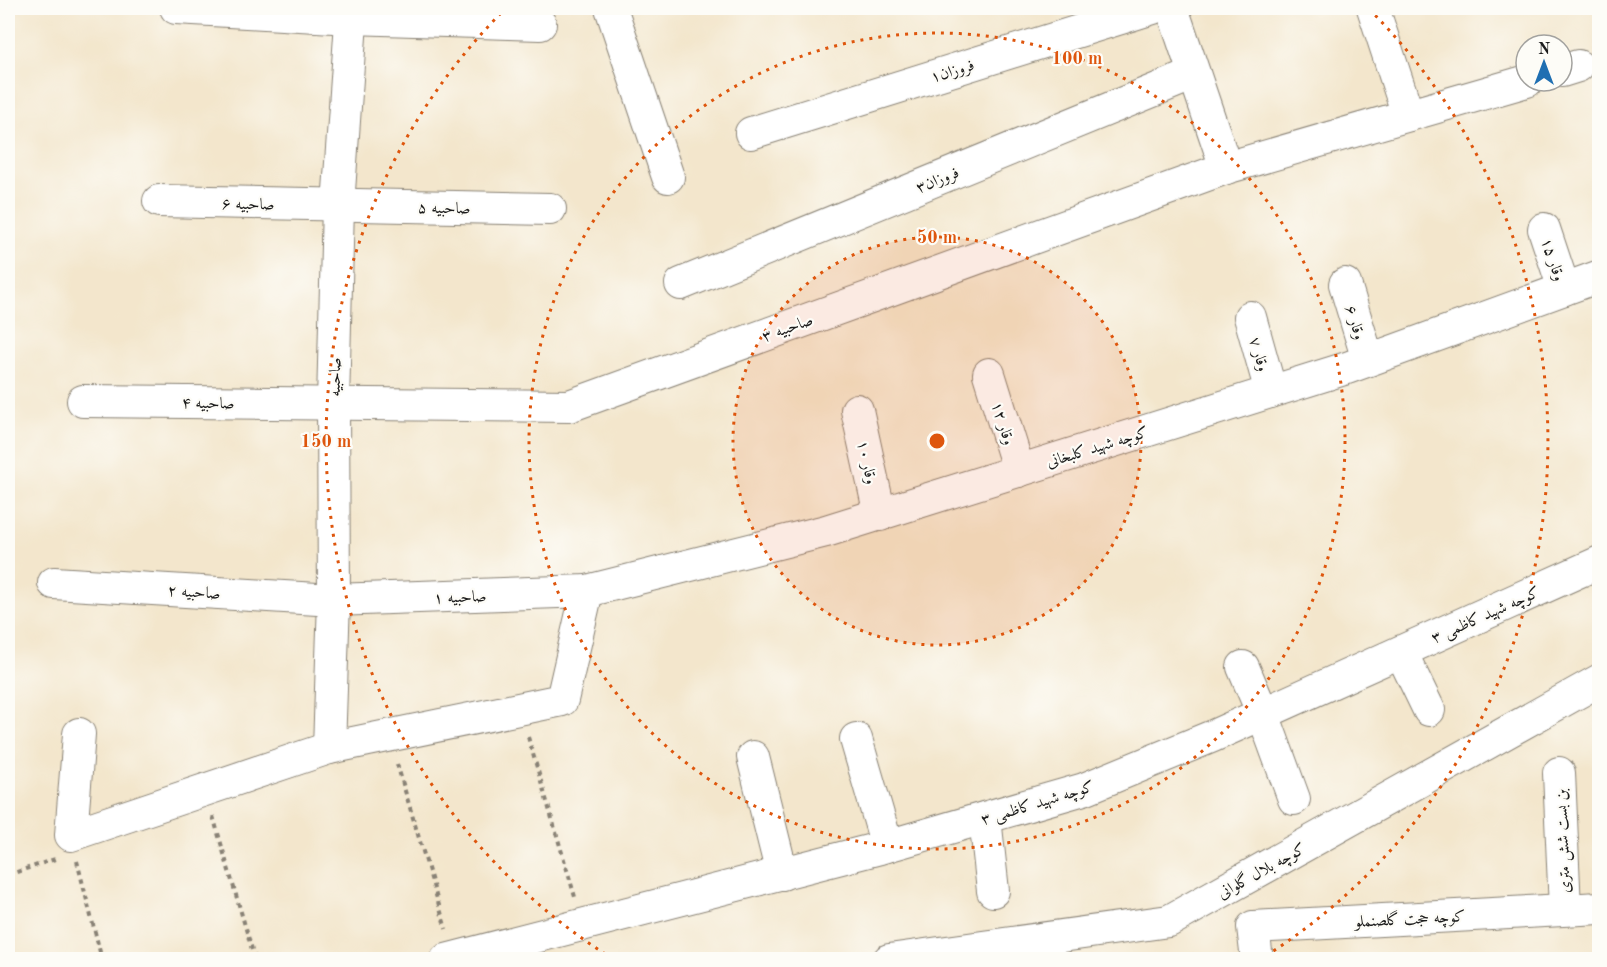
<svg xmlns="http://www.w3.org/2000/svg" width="1607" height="967" viewBox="0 0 1607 967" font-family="'Old Standard TT',Amiri,serif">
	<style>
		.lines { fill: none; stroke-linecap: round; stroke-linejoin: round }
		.street-casing { stroke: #888174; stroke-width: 34 }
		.path { stroke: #888174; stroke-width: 4; stroke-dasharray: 4.5 4.5; stroke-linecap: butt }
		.street { stroke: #fff; stroke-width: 32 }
		.ring { fill: none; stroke: #de560d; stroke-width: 3; stroke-dasharray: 3 6 }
		.labels { text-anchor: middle; stroke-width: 4.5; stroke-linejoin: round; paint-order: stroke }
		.street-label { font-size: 16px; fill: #1c1c1c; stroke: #fdfcf7 }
		.centre { fill: #de560d; stroke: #fdfcf7; stroke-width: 3 }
		.ring-label { font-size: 18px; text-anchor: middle; font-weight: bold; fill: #de560d; stroke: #fdfcf7; stroke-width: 4.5; stroke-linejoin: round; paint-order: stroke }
	</style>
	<rect width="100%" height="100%" fill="#fdfcf7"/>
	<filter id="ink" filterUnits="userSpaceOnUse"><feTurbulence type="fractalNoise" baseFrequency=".0167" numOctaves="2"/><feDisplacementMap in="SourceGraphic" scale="12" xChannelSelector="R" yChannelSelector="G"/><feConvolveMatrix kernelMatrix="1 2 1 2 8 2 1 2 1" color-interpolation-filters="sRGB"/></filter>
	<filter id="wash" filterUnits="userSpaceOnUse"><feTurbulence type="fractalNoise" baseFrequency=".008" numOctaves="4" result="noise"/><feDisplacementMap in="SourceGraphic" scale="24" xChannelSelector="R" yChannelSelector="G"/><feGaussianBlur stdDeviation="1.35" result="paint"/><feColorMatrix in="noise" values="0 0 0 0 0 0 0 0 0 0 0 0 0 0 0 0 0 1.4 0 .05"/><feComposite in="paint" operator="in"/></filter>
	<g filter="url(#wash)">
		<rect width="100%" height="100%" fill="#f3e6cc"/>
	</g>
	<g filter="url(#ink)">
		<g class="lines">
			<defs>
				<g id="street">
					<path d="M 176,8 L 351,18 L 540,24"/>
					<path d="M 611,8 L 668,177"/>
					<path d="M 1172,8 L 1226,168"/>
					<path d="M 1373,8 L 1408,115"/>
					<path d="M 1562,71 L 1578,66"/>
					<path d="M 751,133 L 1153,8"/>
					<path d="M 159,201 L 550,209"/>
					<path d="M 1544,229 L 1564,289"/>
					<path d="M 681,284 L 1194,74"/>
					<path d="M 1345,284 L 1368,360"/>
					<path d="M 1250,317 L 1271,392"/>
					<path d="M 989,374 L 1019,471"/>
					<path d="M 83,401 L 569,406 L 1226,168 L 1527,81"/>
					<path d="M 857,410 L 880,515"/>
					<path d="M 54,583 L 334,600 L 587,591 L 826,531 L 1347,368 L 1600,276"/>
					<path d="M 1401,652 L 1429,710"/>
					<path d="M 1243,667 L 1263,714 L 1294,799"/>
					<path d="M 79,734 L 71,835 L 329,748 L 562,700 L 587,591"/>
					<path d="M 856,739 L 887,846"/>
					<path d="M 329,748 L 334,600 L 333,403 L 338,205 L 352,8"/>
					<path d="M 753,757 L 782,874"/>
					<path d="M 1559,773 L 1565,909"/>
					<path d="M 985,818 L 993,891"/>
					<path d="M 446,960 L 880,848 L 1084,789 L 1213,736 L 1600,562"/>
					<path d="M 889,960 L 1169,921 L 1600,680"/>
					<path d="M 1257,960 L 1253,927 L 1600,908"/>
				</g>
			</defs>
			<!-- street casing -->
			<use href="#street" class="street-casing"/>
			<!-- path -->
			<g class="path">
				<path d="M 528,737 L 575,897"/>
				<path d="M 397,764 L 446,929"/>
				<path d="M 213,816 L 255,960"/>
				<path d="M 77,861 L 102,960"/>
				<path d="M 8,875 L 55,859"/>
			</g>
			<!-- street -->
			<use href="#street" class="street"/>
		</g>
	</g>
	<!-- distance rings -->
	<circle cx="937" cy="441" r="204" fill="#de560d" fill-opacity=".12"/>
	<g class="ring">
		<circle cx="937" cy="441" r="204"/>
		<circle cx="937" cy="441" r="408"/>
		<path d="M613 959A611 611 0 0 1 505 9M1369 9A611 611 0 0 1 1261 959"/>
	</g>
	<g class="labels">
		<!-- street labels -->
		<g class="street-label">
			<text transform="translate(952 70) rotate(-17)" y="6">فروزان۱</text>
			<text transform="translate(937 179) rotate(-22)" y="6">فروزان۳</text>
			<text transform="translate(248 203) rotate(1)" y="6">صاحبیه ۶</text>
			<text transform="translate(444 207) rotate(1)" y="6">صاحبیه ۵</text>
			<text transform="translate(1554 259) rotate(72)" y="6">وقار ۱۵</text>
			<text transform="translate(1356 322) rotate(73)" y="6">وقار ۶</text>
			<text transform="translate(787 327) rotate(-20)" y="6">صاحبیه ۳</text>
			<text transform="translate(1260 354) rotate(74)" y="6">وقار ۷</text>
			<text transform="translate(334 377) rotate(-89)" y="6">صاحبیه</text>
			<text transform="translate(208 402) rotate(1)" y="6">صاحبیه ۴</text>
			<text transform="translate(1004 423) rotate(73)" y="6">وقار ۱۲</text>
			<text transform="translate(1097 446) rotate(-17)" y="6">کوچه شهید کلبخانی</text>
			<text transform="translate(868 462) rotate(78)" y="6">وقار ۱۰</text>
			<text transform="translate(194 591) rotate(4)" y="6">صاحبیه ۲</text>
			<text transform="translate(460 596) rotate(-2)" y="6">صاحبیه ۱</text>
			<text transform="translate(1485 614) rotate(-24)" y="6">کوچه شهید کاظمی ۳</text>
			<text transform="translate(1037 802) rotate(-17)" y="6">کوچه شهید کاظمی ۳</text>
			<text transform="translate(1562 841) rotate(-92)" y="6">بن بست شش متری</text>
			<text transform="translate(1261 870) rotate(-29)" y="6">کوچه بلال گلوانی</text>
			<text transform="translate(1410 918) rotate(-3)" y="6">کوچه حجت گلصنملو</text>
		</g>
	</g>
	<circle cx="937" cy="441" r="9" class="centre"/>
	<g class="ring-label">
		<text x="1077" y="64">100 m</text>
		<text x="937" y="243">50 m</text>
		<text x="326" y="447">150 m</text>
	</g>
	<!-- margin -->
	<rect width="1607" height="967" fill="none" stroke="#fdfcf7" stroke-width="30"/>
	<!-- north arrow -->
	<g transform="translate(1544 63)"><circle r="28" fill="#fdfcf7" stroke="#a3a29f" stroke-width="1.5"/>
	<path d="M0-4.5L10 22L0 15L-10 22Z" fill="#1f6fb2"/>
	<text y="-9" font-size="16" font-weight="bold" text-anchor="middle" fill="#1c1c1c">N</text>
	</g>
</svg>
